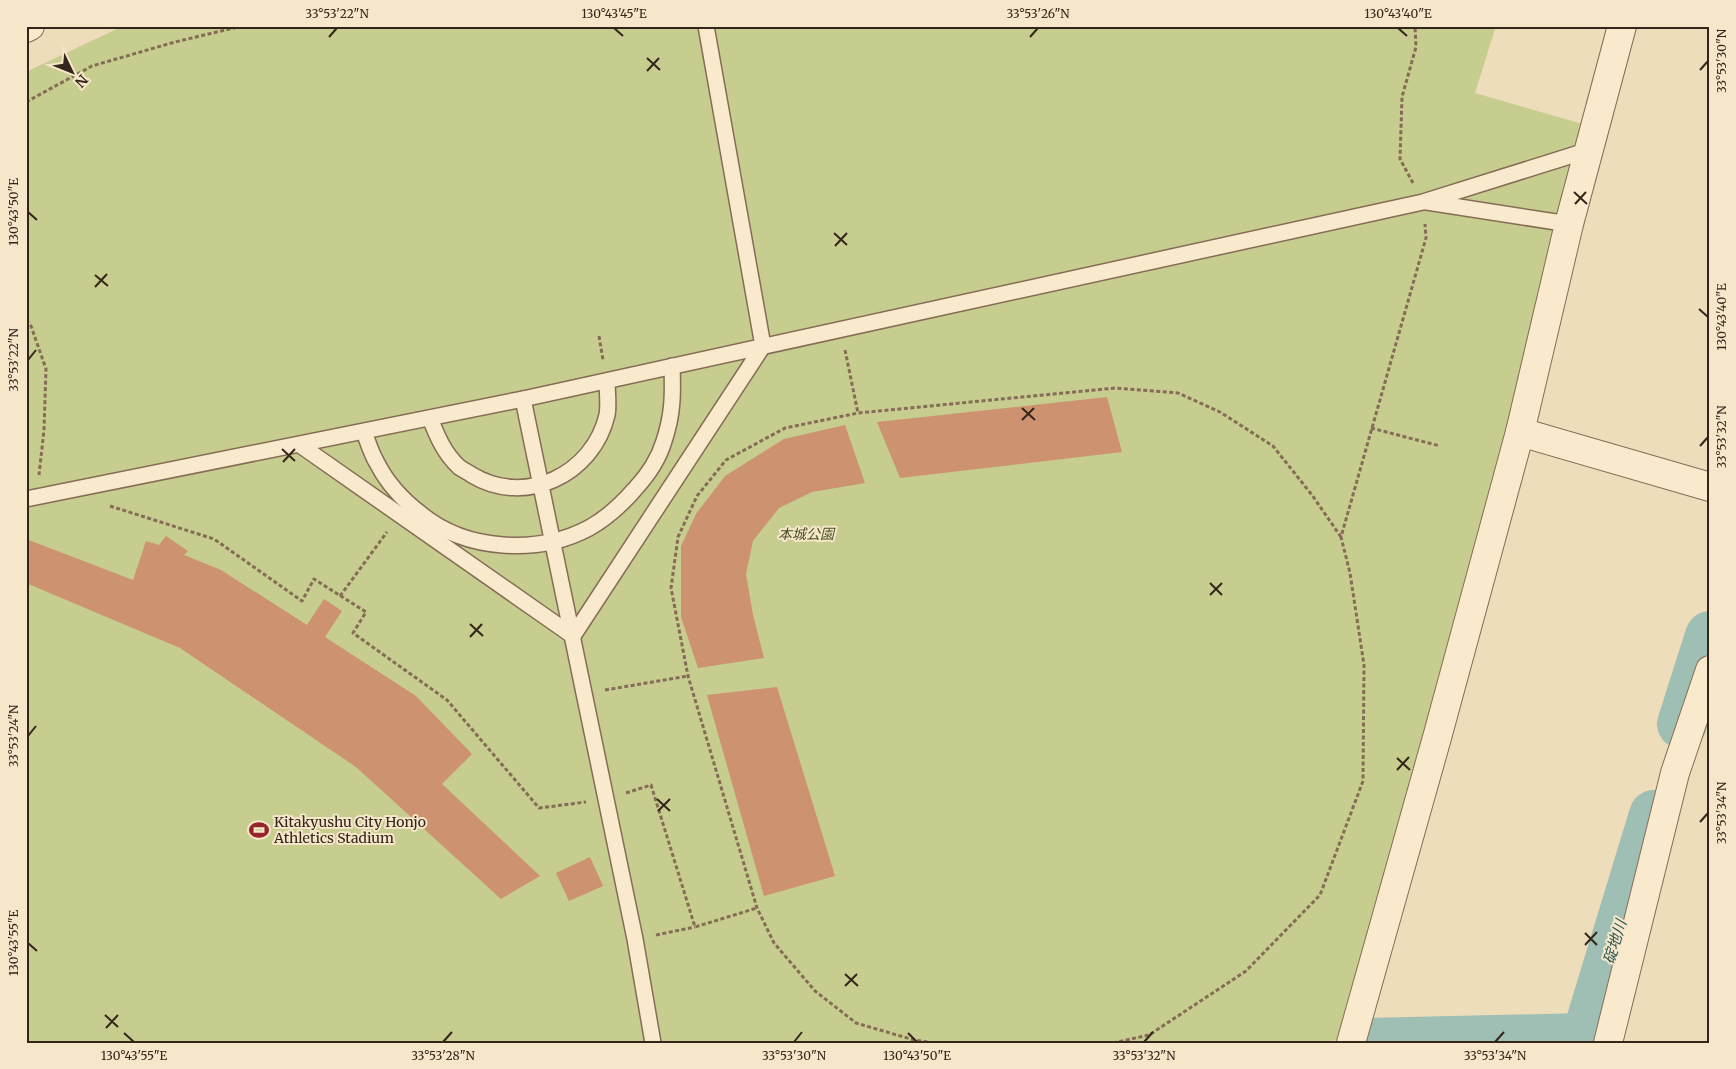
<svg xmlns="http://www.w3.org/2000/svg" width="1736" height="1069" viewBox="0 0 1736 1069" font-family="Merriweather,'Noto Sans JP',serif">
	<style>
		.green { fill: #c7cc8f }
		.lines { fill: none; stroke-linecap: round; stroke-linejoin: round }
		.river { stroke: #9fbfb4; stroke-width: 50 }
		.building { fill: #cd9270 }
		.lane-casing { stroke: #856c55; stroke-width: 18 }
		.street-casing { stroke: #856c55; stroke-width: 30 }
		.path { stroke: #856c55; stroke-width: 3; stroke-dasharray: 4 2.5; stroke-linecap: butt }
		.lane { stroke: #f9eace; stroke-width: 15 }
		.street { stroke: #f9eace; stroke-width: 28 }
		.ticks { fill: none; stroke: #34251a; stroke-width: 2 }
		.labels { text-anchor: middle; stroke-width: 4; stroke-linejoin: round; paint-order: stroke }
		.park-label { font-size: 14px; font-style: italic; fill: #475120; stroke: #f6e7cb }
		.poi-label { font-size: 14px; fill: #34251a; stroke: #f6e7cb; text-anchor: start }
		.water-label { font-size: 15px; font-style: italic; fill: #295450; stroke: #f6e7cb }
		.neatline { fill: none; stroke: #34251a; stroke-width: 2 }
		.ticks-label { font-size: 12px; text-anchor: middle; fill: #34251a }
	</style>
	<rect width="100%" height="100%" fill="#edb"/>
	<!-- green -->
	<path class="green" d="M 123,26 L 1496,26 L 1475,93 L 1586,125 L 1509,429 L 1345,1039 L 1317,1043 L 26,1043 L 26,72 Z"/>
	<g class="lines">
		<!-- river -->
		<g class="river">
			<path d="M 1682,724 L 1710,636"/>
			<path d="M 1366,1043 L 1586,1038 L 1654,815"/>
		</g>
	</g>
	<!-- building -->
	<g class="building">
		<path d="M 1107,397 L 1122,452 L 900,478 L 877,422 Z"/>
		<path d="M 845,425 L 865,483 L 812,492 L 779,508 L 753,541 L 746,574 L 753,615 L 764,658 L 698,668 L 681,617 L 681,546 L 696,514 L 725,476 L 784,439 Z"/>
		<path d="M 166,536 L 188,551 L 184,555 L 221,570 L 307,625 L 324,599 L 342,611 L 325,637 L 416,696 L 472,754 L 442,784 L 540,876 L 501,899 L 356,767 L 180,648 L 26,583 L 26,539 L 133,580 L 146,541 L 159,545 Z"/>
		<path d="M 777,687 L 835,876 L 764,896 L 707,695 Z"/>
		<path d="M 590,857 L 603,886 L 569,901 L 556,873 Z"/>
	</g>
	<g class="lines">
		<defs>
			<g id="lane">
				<path d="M 1427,202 L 1569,224"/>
				<path d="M 523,399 L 635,939 L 653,1043"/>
				<path d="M 430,418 C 437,436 444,453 459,467 C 463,470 468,472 472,475 C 525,507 593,475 607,415 C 609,405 607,391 607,381"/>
				<path d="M 364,432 C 368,442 371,453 377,463 C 387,483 404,501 421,514 C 466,551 538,555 589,528 C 607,518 622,504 635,489 C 647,476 659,458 664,441 C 673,414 673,394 672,366"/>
				<path d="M 300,445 L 573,636 L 763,346 L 706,26"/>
				<path d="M 26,499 L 523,399 L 1423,202 L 1589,150"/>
			</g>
			<g id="street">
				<path d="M 26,28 L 30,26"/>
				<path d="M 1520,432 L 1710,487"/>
				<path d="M 1351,1043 L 1438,734 L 1520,432 L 1569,224 L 1622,26"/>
				<path d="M 1608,1043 L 1675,773 L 1710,670"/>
			</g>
		</defs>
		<!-- lane casing -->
		<use href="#lane" class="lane-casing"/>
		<!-- street casing -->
		<use href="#street" class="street-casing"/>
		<!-- path -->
		<g class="path">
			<path d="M 26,102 L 92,66 L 175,42 L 242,26"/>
			<path d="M 1413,183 L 1400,159 L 1402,97 L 1416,47 L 1415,26"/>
			<path d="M 26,320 L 31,326 L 46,369 L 44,430 L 39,475"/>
			<path d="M 599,336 L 603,360"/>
			<path d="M 845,350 L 858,413"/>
			<path d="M 1371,428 L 1440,446"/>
			<path d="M 110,506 L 214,539 L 302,601 L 314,579 L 366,612 L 353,633 L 447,700 L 539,808 L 586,802"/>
			<path d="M 340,596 L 387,532"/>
			<path d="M 605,690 L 688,676"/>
			<path d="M 626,793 L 651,785 L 695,927 L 757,908"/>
			<path d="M 656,935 L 695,927"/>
			<path d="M 934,1043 L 914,1040 L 856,1023 L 815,991 L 774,943 L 757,908 L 688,676 L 671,588 L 678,537 L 697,496 L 726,460 L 785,428 L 858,413 L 1115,388 L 1178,393 L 1220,412 L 1273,446 L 1312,495 L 1341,537"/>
			<path d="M 1113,1043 L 1149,1035 L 1246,971 L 1320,895 L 1363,781 L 1364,665 L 1350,573 L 1341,537 L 1426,238 L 1425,224"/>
		</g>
		<!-- lane -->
		<use href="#lane" class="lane"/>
		<!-- street -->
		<use href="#street" class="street"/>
	</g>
	<!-- ticks -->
	<path class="ticks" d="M 614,28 L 623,36M 1398,28 L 1407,36M 329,37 L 337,28M 1030,37 L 1038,28M 647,58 L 660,70M 1700,70 L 1708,61M 647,71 L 659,58M 1574,192 L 1587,204M 1575,204 L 1586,192M 28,212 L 37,220M 834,233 L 847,245M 835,246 L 847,233M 95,275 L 108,286M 95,287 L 107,274M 1699,309 L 1708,317M 28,360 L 36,350M 1022,408 L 1035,420M 1022,420 L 1034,408M 1700,446 L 1708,437M 282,449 L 295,461M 283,462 L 295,449M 1210,583 L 1222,595M 1210,595 L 1222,583M 470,624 L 483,636M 470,637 L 482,624M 28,736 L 36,726M 1397,758 L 1410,770M 1397,770 L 1409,757M 657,799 L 670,811M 658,811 L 670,799M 1700,822 L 1708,813M 1585,933 L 1597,945M 28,943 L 37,951M 1585,945 L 1597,932M 845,974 L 858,986M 845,986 L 857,974M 105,1015 L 118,1027M 106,1028 L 118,1015M 124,1033 L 134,1042M 908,1033 L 917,1042M 443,1042 L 452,1032M 794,1042 L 802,1032M 1144,1042 L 1153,1032M 1495,1042 L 1504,1032"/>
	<!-- icons -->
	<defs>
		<symbol id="stadium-bare" viewBox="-9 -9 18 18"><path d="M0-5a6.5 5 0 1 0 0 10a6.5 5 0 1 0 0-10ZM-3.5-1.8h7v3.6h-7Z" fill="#95242a" stroke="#f6e7cb" stroke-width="2.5" paint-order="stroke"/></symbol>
	</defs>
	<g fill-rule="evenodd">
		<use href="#stadium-bare" x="245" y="816" width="28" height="28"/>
	</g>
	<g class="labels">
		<!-- park labels -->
		<g class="park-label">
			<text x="806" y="539">本城公園</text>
		</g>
		<!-- poi labels -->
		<g class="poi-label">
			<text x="274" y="827">Kitakyushu City Honjo<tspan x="274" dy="16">Athletics Stadium</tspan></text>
		</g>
		<!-- water labels -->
		<g class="water-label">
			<text transform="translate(1615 942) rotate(-73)" y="5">碇地川</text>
		</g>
	</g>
	<!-- border -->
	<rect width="1736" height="1069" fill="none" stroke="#f6e7cb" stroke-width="55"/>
	<!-- north arrow -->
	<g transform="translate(72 72) rotate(133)" stroke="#f6e7cb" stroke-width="4" paint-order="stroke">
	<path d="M0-4L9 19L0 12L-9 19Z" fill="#34251a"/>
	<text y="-8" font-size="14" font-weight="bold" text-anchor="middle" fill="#34251a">N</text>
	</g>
	<rect x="28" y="28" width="1680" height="1014" class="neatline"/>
	<g class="ticks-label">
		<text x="337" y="18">33°53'22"N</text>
		<text x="614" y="18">130°43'45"E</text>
		<text x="1038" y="18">33°53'26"N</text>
		<text x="1398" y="18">130°43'40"E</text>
		<text transform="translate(1722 61) rotate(-90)" y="4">33°53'30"N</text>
		<text transform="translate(14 212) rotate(-90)" y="4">130°43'50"E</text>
		<text transform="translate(1722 317) rotate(-90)" y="4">130°43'40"E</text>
		<text transform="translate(14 360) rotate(-90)" y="4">33°53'22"N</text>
		<text transform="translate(1722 437) rotate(-90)" y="4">33°53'32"N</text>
		<text transform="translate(14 736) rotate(-90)" y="4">33°53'24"N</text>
		<text transform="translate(1722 813) rotate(-90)" y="4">33°53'34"N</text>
		<text transform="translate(14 943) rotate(-90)" y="4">130°43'55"E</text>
		<text x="134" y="1060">130°43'55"E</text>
		<text x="443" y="1060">33°53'28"N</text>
		<text x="794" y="1060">33°53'30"N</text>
		<text x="917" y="1060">130°43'50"E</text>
		<text x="1144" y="1060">33°53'32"N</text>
		<text x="1495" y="1060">33°53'34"N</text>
	</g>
</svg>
